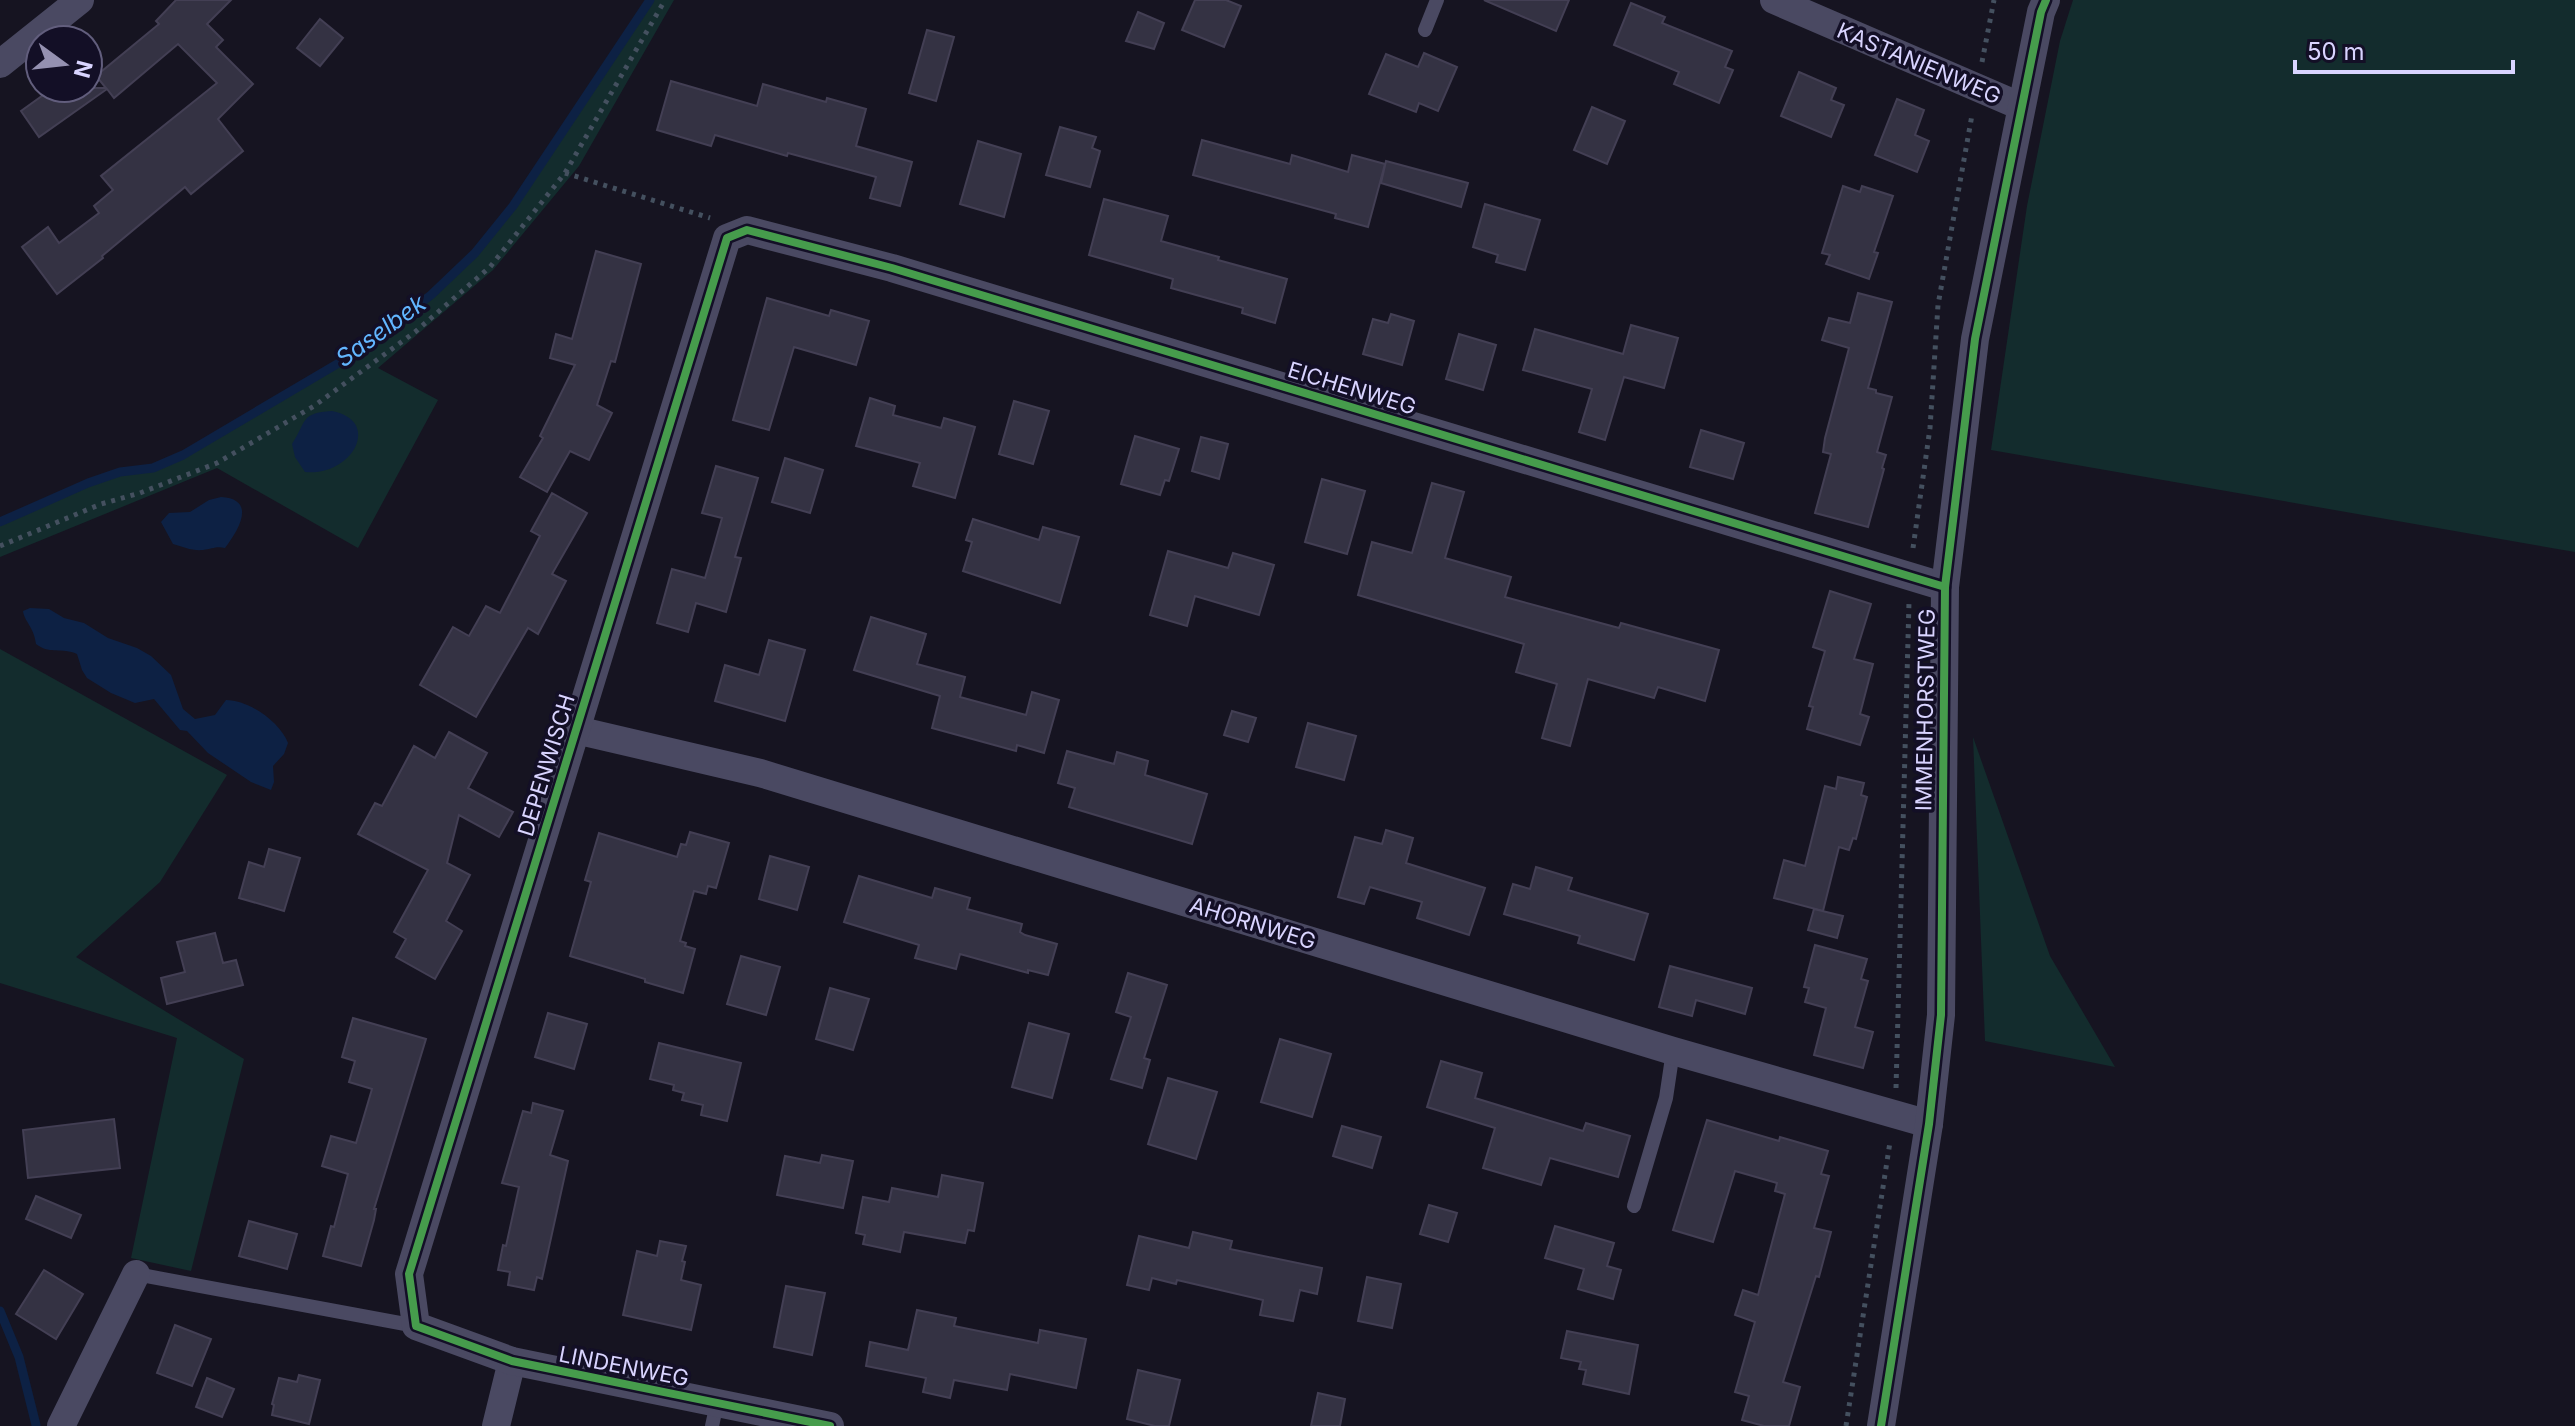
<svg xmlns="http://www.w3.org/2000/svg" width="2575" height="1426" viewBox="0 0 2575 1426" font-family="Inter,sans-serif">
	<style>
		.green { fill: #132c2d }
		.water { fill: #0d2144 }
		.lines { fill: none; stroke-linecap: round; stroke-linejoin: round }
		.stream { stroke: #0d2144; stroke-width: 9 }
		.building { fill: #343243; stroke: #433f54; stroke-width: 2 }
		.path { stroke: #44505f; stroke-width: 5; stroke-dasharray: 4 6; stroke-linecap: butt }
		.service { stroke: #4a4962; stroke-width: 14 }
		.minor { stroke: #4a4962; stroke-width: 28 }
		.cycleway-casing { stroke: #130f26; stroke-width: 13 }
		.cycleway { stroke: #469c4c; stroke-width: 8 }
		.labels { text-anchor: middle; stroke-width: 7; stroke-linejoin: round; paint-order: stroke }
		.street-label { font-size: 22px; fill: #d9d4ff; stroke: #130f26 }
		.water-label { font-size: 24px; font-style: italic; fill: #62b6ff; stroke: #130f26 }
	</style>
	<rect width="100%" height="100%" fill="#161421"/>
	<!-- green -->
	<g class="green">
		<path d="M 650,0 L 674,0 L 579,166 L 493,270 L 378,368 L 438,400 L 358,548 L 217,468 L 0,557 L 0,523 L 88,483 L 120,472 L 153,468 L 183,455 L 354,354 L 431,295 L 475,253 L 513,206 Z"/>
		<path d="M 2073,0 L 2575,0 L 2575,552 L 1991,450 L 2027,206 L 2060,41 Z"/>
		<path d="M 0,649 L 227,775 L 160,882 L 76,957 L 244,1059 L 191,1271 L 131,1258 L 177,1038 L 0,983 Z"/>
		<path d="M 1973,737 L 2050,956 L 2115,1067 L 1985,1041 Z"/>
	</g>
	<!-- water -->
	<g class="water">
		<path d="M 332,411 C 383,421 352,477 305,472 L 295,457 L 292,444 C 307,421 300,413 332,411 Z"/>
		<path d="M 221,497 C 257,499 239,530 225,548 C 216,546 212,549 203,550 C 192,551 183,547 173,544 L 161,522 L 169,513 L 190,512 L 209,500 Z"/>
		<path d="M 30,608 L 49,609 L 64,618 L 84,623 L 108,638 L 137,648 L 151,656 L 171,675 L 183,709 L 195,719 L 215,715 L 226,700 C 249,700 280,722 288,743 L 284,754 L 273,766 L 274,782 L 271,790 L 251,782 L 208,753 L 187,731 L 180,730 L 154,699 L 135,703 L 111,693 L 87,678 L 82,670 L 77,654 C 62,647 50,655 36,644 C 34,627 24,621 23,611 Z"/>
	</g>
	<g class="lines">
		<!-- stream -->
		<g class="stream">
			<path d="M 0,522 L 88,483 L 120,472 L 153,468 L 183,455 L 354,354 L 431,295 L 475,253 L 513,206 L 650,0"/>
			<path d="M 0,1311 L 19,1357 L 36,1425"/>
		</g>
	</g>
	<!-- building -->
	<g class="building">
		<path d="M 176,0 L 231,0 L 207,24 L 223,40 L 216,47 L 253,84 L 218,119 L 243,151 L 191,194 L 185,187 L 102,256 L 103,258 L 57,294 L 22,247 L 48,227 L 59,243 L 99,213 L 94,206 L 113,190 L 101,176 L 217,83 L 178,44 L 114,98 L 107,89 L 39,137 L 21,111 L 53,88 L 106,88 L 96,76 L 159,24 L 156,21 Z"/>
		<path d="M 1195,0 L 1226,0 L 1241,6 L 1224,47 L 1182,30 Z"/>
		<path d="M 1484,0 L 1569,0 L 1556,31 Z"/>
		<path d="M 1631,3 L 1665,17 L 1662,23 L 1732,51 L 1725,67 L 1733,70 L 1719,103 L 1674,84 L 1679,72 L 1614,45 Z"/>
		<path d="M 1138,12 L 1164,23 L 1154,49 L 1126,41 Z"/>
		<path d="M 320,19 L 343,38 L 320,66 L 297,48 Z"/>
		<path d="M 927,30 L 954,37 L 936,101 L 909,93 Z"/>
		<path d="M 1424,53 L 1457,67 L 1438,111 L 1419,103 L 1416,112 L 1369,94 L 1386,54 L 1418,67 Z"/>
		<path d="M 1799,72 L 1836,88 L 1831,100 L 1844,105 L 1831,137 L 1781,116 Z"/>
		<path d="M 671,81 L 757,106 L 763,84 L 826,102 L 827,98 L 866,109 L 856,146 L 912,162 L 900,206 L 870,198 L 876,177 L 788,153 L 787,156 L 715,135 L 711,146 L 657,130 Z"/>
		<path d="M 1897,99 L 1924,110 L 1915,135 L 1929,141 L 1917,172 L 1875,155 Z"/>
		<path d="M 1592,107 L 1625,121 L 1607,164 L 1574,150 Z"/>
		<path d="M 1060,127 L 1096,137 L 1092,148 L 1100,151 L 1090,187 L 1046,175 Z"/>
		<path d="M 1202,140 L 1290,164 L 1292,155 L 1348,172 L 1352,155 L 1385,164 L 1368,227 L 1335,218 L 1336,214 L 1193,175 Z"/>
		<path d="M 978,141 L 1021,154 L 1004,217 L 960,204 Z"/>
		<path d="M 1386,161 L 1468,183 L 1461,207 L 1381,183 Z"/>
		<path d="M 1843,186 L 1860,192 L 1862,186 L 1893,196 L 1874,252 L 1878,253 L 1869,279 L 1826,264 L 1830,255 L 1822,253 Z"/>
		<path d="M 1104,199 L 1168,216 L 1161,241 L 1219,257 L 1218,260 L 1287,279 L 1275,323 L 1242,313 L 1243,308 L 1171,288 L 1173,279 L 1089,255 Z"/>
		<path d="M 1485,204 L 1540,220 L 1525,270 L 1496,262 L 1498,255 L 1473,247 Z"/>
		<path d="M 596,251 L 641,264 L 615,362 L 611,361 L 597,405 L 612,413 L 589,460 L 570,451 L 547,492 L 520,477 L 543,438 L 540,436 L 575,365 L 550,358 L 556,334 L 572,339 Z"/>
		<path d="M 1858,293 L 1892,302 L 1868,388 L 1876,390 L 1876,393 L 1892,397 L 1877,452 L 1886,455 L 1882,468 L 1884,469 L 1868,527 L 1815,513 L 1831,454 L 1823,452 L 1825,438 L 1849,348 L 1822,340 L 1829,318 L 1850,323 Z"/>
		<path d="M 767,298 L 829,316 L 831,310 L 869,321 L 856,365 L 794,347 L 769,430 L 733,420 Z"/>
		<path d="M 1391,314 L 1414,321 L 1402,365 L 1363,354 L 1373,319 L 1388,323 Z"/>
		<path d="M 1631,325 L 1678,338 L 1664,388 L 1624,377 L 1605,440 L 1579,432 L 1592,389 L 1523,370 L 1535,329 L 1623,354 Z"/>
		<path d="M 1459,334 L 1496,345 L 1483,390 L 1446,379 Z"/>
		<path d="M 870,398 L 895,406 L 893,415 L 941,428 L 944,418 L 975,427 L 955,498 L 913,486 L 920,463 L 856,446 Z"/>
		<path d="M 1014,401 L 1049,411 L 1033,464 L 999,454 Z"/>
		<path d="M 1701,430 L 1744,443 L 1733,479 L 1690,467 Z"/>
		<path d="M 1135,436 L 1179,449 L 1169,481 L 1165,480 L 1160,495 L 1121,484 Z"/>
		<path d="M 1201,437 L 1228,444 L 1219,479 L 1192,471 Z"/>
		<path d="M 785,458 L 823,470 L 810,513 L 772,502 Z"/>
		<path d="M 716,466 L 758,478 L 735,557 L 741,558 L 726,612 L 696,603 L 688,632 L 657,623 L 672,569 L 705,578 L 722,518 L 702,513 Z"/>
		<path d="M 1322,479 L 1365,491 L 1347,554 L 1305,542 Z"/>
		<path d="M 1432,483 L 1464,492 L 1445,558 L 1511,577 L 1505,597 L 1619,628 L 1621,623 L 1719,650 L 1705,701 L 1658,687 L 1654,698 L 1588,679 L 1570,746 L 1542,738 L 1557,684 L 1516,672 L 1524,644 L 1358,595 L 1372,542 L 1412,553 Z"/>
		<path d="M 552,493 L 587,513 L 552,574 L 566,581 L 538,634 L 528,628 L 476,717 L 420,685 L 453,627 L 469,636 L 486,606 L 500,613 L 540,536 L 531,531 Z"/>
		<path d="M 973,519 L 1039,540 L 1043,527 L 1079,537 L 1060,603 L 963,571 L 972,542 L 966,540 Z"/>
		<path d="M 1168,551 L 1228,568 L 1233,553 L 1274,565 L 1259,615 L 1195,596 L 1187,626 L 1150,615 Z"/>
		<path d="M 1830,591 L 1871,604 L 1854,659 L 1873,664 L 1860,714 L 1869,717 L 1860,745 L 1807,729 L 1813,707 L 1809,706 L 1825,651 L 1813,647 Z"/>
		<path d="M 871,617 L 926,634 L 917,664 L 965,677 L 960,697 L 1026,715 L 1032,692 L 1059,700 L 1044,753 L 1017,745 L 1016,751 L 932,728 L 940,696 L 854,670 Z"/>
		<path d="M 769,640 L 805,650 L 785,721 L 715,701 L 725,665 L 759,675 Z"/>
		<path d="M 1232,711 L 1256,718 L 1248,742 L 1224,735 Z"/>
		<path d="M 1308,723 L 1356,736 L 1344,780 L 1296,767 Z"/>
		<path d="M 449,732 L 487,753 L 468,788 L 513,812 L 499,837 L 459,815 L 447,863 L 470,875 L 446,921 L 462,931 L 435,979 L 396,957 L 406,939 L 394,932 L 428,870 L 358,834 L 375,803 L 382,806 L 414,746 L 435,758 Z"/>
		<path d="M 1067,751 L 1114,764 L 1117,752 L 1148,761 L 1145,775 L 1207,794 L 1192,844 L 1069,807 L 1075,788 L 1058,783 Z"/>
		<path d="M 1838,777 L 1864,783 L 1861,795 L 1867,797 L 1856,839 L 1853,838 L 1849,850 L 1839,847 L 1823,911 L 1774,898 L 1784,860 L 1805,866 L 1825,786 L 1836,789 Z"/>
		<path d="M 1386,830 L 1413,838 L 1406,863 L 1485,888 L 1469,935 L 1417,918 L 1422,902 L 1370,887 L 1364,904 L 1338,897 L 1355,837 L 1382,844 Z"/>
		<path d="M 690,832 L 729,843 L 716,888 L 708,886 L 706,894 L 694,891 L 680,941 L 686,943 L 685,946 L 695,949 L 683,993 L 645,982 L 645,979 L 570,956 L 591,882 L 585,880 L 599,833 L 677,857 L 681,844 L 686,845 Z"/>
		<path d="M 269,849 L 300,858 L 284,911 L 239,898 L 249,862 L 264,867 Z"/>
		<path d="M 770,856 L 809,867 L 797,910 L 759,899 Z"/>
		<path d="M 1536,867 L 1572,878 L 1568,890 L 1648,914 L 1634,960 L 1578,943 L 1580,936 L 1504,914 L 1513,884 L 1530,889 Z"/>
		<path d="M 859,876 L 932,898 L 935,888 L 970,898 L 967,909 L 1022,924 L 1020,932 L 1025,935 L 1057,944 L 1048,975 L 1028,970 L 1028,973 L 960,954 L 956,969 L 915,958 L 919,945 L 844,922 Z"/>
		<path d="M 1814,909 L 1843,916 L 1837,938 L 1808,930 Z"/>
		<path d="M 215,933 L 223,963 L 236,960 L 243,985 L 167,1004 L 161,978 L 185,972 L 177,942 Z"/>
		<path d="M 1815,945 L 1867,959 L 1861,979 L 1868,981 L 1855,1027 L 1873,1032 L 1863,1068 L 1814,1055 L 1826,1008 L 1805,1002 L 1809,988 L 1804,987 Z"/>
		<path d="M 741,956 L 780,967 L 766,1015 L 727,1004 Z"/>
		<path d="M 1670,966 L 1752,988 L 1745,1014 L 1696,1000 L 1692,1016 L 1659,1007 Z"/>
		<path d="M 1128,973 L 1167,985 L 1144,1058 L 1150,1060 L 1142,1088 L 1111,1079 L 1131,1017 L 1116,1012 Z"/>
		<path d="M 830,988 L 869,999 L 853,1050 L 816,1039 Z"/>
		<path d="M 548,1013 L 587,1024 L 574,1069 L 535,1057 Z"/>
		<path d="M 353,1018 L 426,1039 L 374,1209 L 376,1209 L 374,1220 L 361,1266 L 323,1256 L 331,1226 L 334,1227 L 348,1174 L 322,1166 L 331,1136 L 356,1143 L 372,1089 L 349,1082 L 355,1061 L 342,1057 Z"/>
		<path d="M 1029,1023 L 1069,1034 L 1052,1098 L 1012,1087 Z"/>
		<path d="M 1280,1039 L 1331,1054 L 1312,1117 L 1261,1102 Z"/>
		<path d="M 659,1043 L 741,1063 L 727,1121 L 701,1115 L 703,1105 L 682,1100 L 684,1093 L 673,1090 L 674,1085 L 650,1079 Z"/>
		<path d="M 1441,1061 L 1482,1073 L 1475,1098 L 1583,1131 L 1586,1123 L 1630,1136 L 1618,1177 L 1550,1158 L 1541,1185 L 1483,1168 L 1495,1128 L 1427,1107 Z"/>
		<path d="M 1168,1078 L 1217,1092 L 1196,1159 L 1148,1144 Z"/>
		<path d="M 533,1103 L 563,1111 L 550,1155 L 568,1161 L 542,1279 L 537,1277 L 534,1290 L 508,1285 L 510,1272 L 498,1270 L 503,1245 L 506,1246 L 519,1187 L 502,1183 L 523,1111 L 531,1113 Z"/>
		<path d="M 114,1119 L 120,1168 L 28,1178 L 23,1130 Z"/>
		<path d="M 1707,1120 L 1779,1141 L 1780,1137 L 1828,1151 L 1821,1174 L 1829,1176 L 1814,1228 L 1831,1232 L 1819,1277 L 1816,1276 L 1783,1382 L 1800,1387 L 1789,1426 L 1764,1426 L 1742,1420 L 1749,1396 L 1735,1392 L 1755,1322 L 1735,1315 L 1743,1290 L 1758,1295 L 1785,1194 L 1775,1191 L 1777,1183 L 1735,1171 L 1713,1242 L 1673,1230 Z"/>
		<path d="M 1342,1126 L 1381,1137 L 1372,1168 L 1333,1156 Z"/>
		<path d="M 822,1155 L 853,1161 L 843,1208 L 777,1195 L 785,1156 L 820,1163 Z"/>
		<path d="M 942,1175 L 983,1183 L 974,1231 L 968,1230 L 965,1243 L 904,1232 L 900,1252 L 863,1244 L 865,1235 L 856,1233 L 863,1197 L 889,1202 L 892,1188 L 938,1197 Z"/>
		<path d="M 36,1196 L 81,1215 L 71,1238 L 26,1219 Z"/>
		<path d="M 1429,1205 L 1457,1213 L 1448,1242 L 1420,1234 Z"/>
		<path d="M 249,1221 L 297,1234 L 287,1269 L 239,1256 Z"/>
		<path d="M 1555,1226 L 1614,1243 L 1607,1266 L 1621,1270 L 1613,1299 L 1578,1289 L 1584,1269 L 1545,1258 Z"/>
		<path d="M 1193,1232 L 1232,1241 L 1230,1249 L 1322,1268 L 1317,1294 L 1300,1290 L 1293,1321 L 1260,1315 L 1263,1300 L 1177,1280 L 1176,1284 L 1152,1278 L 1149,1290 L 1127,1285 L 1139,1236 L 1189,1248 Z"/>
		<path d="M 660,1241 L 686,1246 L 682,1261 L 685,1262 L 681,1280 L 701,1285 L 691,1330 L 623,1315 L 637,1251 L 657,1256 Z"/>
		<path d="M 44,1270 L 83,1294 L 56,1339 L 16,1314 Z"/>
		<path d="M 1367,1277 L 1401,1284 L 1392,1328 L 1358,1321 Z"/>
		<path d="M 786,1286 L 825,1293 L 812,1355 L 774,1347 Z"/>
		<path d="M 917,1310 L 956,1318 L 954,1326 L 1038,1343 L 1040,1330 L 1086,1339 L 1076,1388 L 1010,1374 L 1007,1390 L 954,1380 L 950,1398 L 923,1392 L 926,1378 L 866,1366 L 870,1342 L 908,1350 Z"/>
		<path d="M 175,1325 L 211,1339 L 192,1386 L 157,1373 Z"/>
		<path d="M 1567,1331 L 1638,1345 L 1629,1394 L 1583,1384 L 1586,1370 L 1579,1369 L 1581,1362 L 1561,1358 Z"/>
		<path d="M 1138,1370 L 1180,1380 L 1169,1426 L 1155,1426 L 1127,1419 Z"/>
		<path d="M 299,1375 L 320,1380 L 309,1424 L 272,1415 L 274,1405 L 272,1404 L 279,1378 L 297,1382 Z"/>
		<path d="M 207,1378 L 234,1389 L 222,1417 L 196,1407 Z"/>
		<path d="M 1318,1393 L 1345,1399 L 1340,1426 L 1311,1426 Z"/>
	</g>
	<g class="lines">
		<!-- path -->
		<g class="path">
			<path d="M 1982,62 L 1994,0"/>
			<path d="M 565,173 L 710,218"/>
			<path d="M 0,546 L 101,504 L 140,493 L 217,463 L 314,406 L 415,332 L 490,267 L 565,173 L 665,0"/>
			<path d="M 1913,548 L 1930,428 L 1938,305 L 1972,115"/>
			<path d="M 1896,1088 L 1909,602"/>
			<path d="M 1846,1426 L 1890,1142"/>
		</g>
		<!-- service -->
		<g class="service">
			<path d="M 1425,30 L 1437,0"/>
			<path d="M 1634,1206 L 1666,1098 L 1673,1051"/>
			<path d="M 136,1274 L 416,1326"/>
			<path d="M 712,1426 L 717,1403"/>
		</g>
		<!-- minor -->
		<g class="minor">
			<path d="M 1774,0 L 2020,106"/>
			<path d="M 0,64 L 80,0"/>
			<path d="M 576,730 L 760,773 L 1673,1051 L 1929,1124"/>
			<path d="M 61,1426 L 136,1274"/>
			<path d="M 496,1426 L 512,1361"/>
			<path d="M 830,1426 L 512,1361 L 416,1326 L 409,1274 L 727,238 L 747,230 L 892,268 L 1945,587"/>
			<path d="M 1881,1426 L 1929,1124 L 1941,1015 L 1945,587 L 1975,339 L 2041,12 L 2046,0"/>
		</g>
		<defs>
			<g id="cycleway">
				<path d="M 830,1426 L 512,1361 L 416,1326 L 409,1274 L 727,238 L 747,230 L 892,268 L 1945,587"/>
				<path d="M 1881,1426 L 1929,1124 L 1941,1015 L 1945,587 L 1975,339 L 2041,12 L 2046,0"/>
			</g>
		</defs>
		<!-- cycleway casing -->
		<use href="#cycleway" class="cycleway-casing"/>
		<!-- cycleway -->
		<use href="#cycleway" class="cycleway"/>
	</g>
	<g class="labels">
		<!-- street labels -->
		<g class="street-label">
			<text transform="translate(1919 63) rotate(23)" y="8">KASTANIENWEG</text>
			<text transform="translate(1352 388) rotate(17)" y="8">EICHENWEG</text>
			<text transform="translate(1925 710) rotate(-89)" y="8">IMMENHORSTWEG</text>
			<text transform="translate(546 765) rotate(-73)" y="8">DEPENWISCH</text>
			<text transform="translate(1253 923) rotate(17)" y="8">AHORNWEG</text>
			<text transform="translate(624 1366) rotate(11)" y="8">LINDENWEG</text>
		</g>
		<!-- water labels -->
		<g class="water-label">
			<text transform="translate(381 331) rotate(-36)" y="8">Saselbek</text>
		</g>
	</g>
	<!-- north arrow -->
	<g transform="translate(64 64) rotate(105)"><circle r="38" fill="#130f26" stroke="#625e7d" stroke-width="2"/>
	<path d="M0-6L14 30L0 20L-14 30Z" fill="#9591b1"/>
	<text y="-12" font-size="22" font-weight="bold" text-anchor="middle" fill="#d9d4ff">N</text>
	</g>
	<!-- scale -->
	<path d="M2295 60v12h218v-12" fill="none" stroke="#d9d4ff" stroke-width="4"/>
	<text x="2307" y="60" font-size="24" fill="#d9d4ff" stroke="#130f26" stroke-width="6" paint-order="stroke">50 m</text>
</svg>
